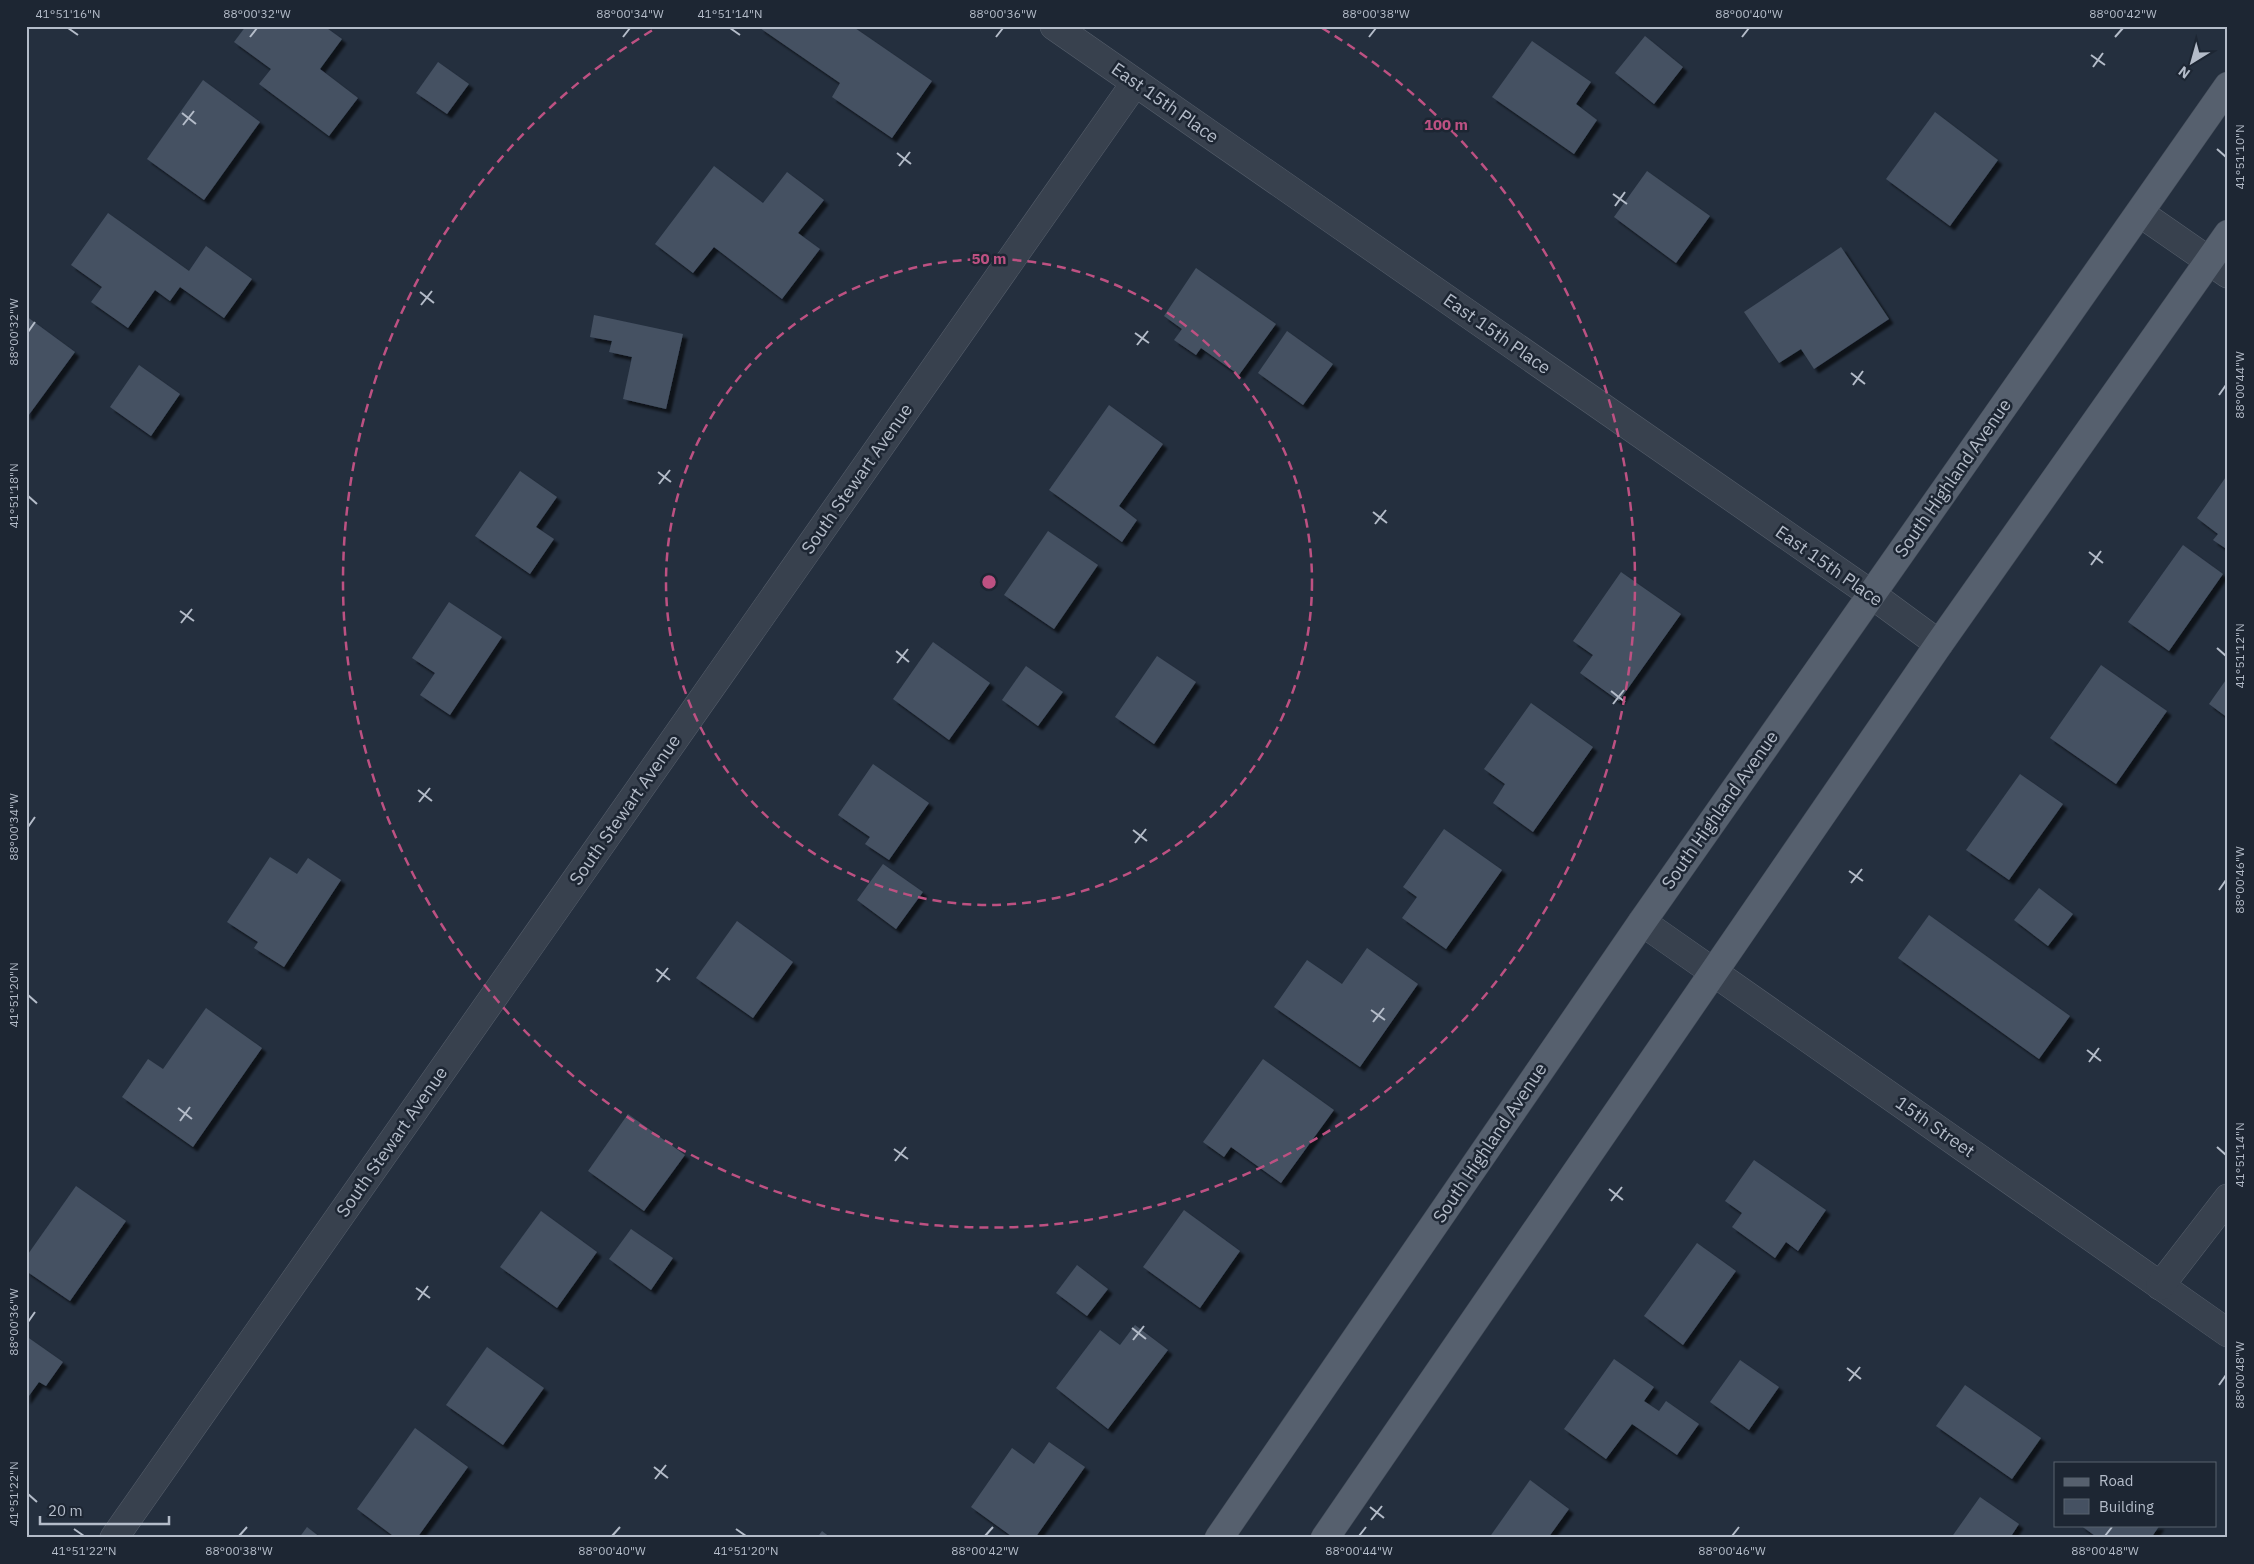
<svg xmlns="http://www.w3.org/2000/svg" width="2254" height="1564" viewBox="0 0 2254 1564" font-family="'IBM Plex Sans',sans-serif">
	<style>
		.building { fill: #455162; filter: url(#shadow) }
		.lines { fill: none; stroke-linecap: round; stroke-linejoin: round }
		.minor-casing { stroke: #565f6c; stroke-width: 29 }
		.major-casing { stroke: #414a57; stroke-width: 29 }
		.minor { stroke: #38414e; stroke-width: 28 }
		.major { stroke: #56606e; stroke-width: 28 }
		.ticks { fill: none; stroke: #b4bcc9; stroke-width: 2 }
		.ring { fill: none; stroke: #bd5182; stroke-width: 2.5; stroke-dasharray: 9 6 }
		.labels { text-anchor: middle; stroke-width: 5; stroke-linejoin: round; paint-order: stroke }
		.street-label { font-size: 18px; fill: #b4bcc9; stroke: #1d2633 }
		.centre { fill: #bd5182; stroke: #1d2633; stroke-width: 2.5 }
		.ring-label { font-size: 15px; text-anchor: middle; font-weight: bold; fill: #bd5182; stroke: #1d2633; stroke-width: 5; stroke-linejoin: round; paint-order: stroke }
		.neatline { fill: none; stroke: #b4bcc9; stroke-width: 2 }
		.ticks-label { font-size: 12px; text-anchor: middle; fill: #b4bcc9 }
	</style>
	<defs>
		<filter id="shadow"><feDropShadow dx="4.5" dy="4.5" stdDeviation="1" flood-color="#0009"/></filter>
	</defs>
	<rect width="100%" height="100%" fill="#242f3e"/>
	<!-- building -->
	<g class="building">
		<path d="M 246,26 L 324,26 L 342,39 L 320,69 L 358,98 L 329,136 L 259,84 L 271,69 L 234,42 Z"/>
		<path d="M 761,26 L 852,26 L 932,81 L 892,138 L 832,97 L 840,83 L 760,28 Z"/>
		<path d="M 1645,36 L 1683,67 L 1654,104 L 1615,73 Z"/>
		<path d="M 1532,41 L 1591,82 L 1576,104 L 1597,120 L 1574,154 L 1492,97 Z"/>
		<path d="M 438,62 L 469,84 L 447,114 L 416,93 Z"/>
		<path d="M 203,80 L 260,122 L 204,200 L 147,159 Z"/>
		<path d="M 1935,112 L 1998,160 L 1950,226 L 1886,179 Z"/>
		<path d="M 714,166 L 763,203 L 787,172 L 824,200 L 798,233 L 820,249 L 782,299 L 714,247 L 693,273 L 655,244 Z"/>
		<path d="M 1647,171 L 1710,216 L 1676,263 L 1614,217 Z"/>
		<path d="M 108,213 L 189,271 L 206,246 L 252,279 L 224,318 L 180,287 L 170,301 L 155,290 L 128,328 L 91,302 L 102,287 L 71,265 Z"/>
		<path d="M 1841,247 L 1889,319 L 1814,369 L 1801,349 L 1779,363 L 1744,312 Z"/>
		<path d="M 1196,268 L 1276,324 L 1239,375 L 1201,348 L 1196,355 L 1174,340 L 1182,329 L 1164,316 Z"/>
		<path d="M 594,315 L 683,334 L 666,409 L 623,399 L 632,357 L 609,352 L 612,341 L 590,337 Z"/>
		<path d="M 26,316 L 75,352 L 28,416 L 26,414 Z"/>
		<path d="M 1287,331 L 1333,364 L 1303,405 L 1258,373 Z"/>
		<path d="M 139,365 L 180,394 L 151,436 L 110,407 Z"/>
		<path d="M 1109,405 L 1163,444 L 1119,506 L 1137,520 L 1122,542 L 1049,490 Z"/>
		<path d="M 520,471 L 557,497 L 536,527 L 554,539 L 530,574 L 475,536 Z"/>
		<path d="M 2228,474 L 2228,550 L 2213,540 L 2218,534 L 2197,518 Z"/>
		<path d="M 1048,531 L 1098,565 L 1054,629 L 1004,595 Z"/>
		<path d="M 2183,545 L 2223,574 L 2169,651 L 2128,622 Z"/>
		<path d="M 1621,572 L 1681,614 L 1619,701 L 1580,673 L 1593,655 L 1573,641 Z"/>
		<path d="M 449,602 L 502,637 L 450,715 L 420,695 L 435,673 L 412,658 Z"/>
		<path d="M 933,642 L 990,683 L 949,740 L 893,699 Z"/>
		<path d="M 1157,656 L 1196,682 L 1154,744 L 1115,717 Z"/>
		<path d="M 2101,665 L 2167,711 L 2116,784 L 2050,738 Z"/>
		<path d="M 1026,666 L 1063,692 L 1038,726 L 1002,700 Z"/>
		<path d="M 2228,677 L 2228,718 L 2209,704 Z"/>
		<path d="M 1531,703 L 1593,747 L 1533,832 L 1493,803 L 1505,784 L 1484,769 Z"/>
		<path d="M 873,764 L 929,803 L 889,860 L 865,844 L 870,837 L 838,815 Z"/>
		<path d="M 2020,774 L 2063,804 L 2009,880 L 1966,850 Z"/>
		<path d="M 1444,829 L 1502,870 L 1446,949 L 1402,918 L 1417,897 L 1403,887 Z"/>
		<path d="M 270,857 L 297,874 L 308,858 L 341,880 L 284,967 L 254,948 L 258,942 L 227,922 Z"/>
		<path d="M 883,864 L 923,892 L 896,929 L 857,900 Z"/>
		<path d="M 2039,888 L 2073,914 L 2048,946 L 2014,920 Z"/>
		<path d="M 1929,915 L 2070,1016 L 2039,1059 L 1898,958 Z"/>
		<path d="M 737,921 L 793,962 L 753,1018 L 696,978 Z"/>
		<path d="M 1367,948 L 1418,984 L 1360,1067 L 1274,1007 L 1307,960 L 1342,984 Z"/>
		<path d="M 206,1008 L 262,1048 L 193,1147 L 122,1097 L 148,1059 L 163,1069 Z"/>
		<path d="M 1263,1059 L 1334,1110 L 1281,1183 L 1231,1147 L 1224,1157 L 1203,1142 Z"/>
		<path d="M 628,1114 L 685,1155 L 644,1211 L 588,1171 Z"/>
		<path d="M 1754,1160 L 1826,1210 L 1798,1251 L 1786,1242 L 1775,1258 L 1732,1227 L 1742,1213 L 1725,1201 Z"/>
		<path d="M 76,1186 L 126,1221 L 70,1301 L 26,1271 L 26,1257 Z"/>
		<path d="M 1184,1210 L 1240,1251 L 1200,1308 L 1143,1267 Z"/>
		<path d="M 541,1211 L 597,1252 L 557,1308 L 500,1267 Z"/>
		<path d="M 631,1229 L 673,1258 L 651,1290 L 609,1259 Z"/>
		<path d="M 1697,1243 L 1736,1271 L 1683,1345 L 1644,1316 Z"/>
		<path d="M 1077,1265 L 1108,1289 L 1087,1316 L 1056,1293 Z"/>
		<path d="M 1135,1325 L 1168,1350 L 1108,1429 L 1056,1388 L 1100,1330 L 1120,1345 Z"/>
		<path d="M 26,1336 L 63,1362 L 46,1386 L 39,1382 L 26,1400 Z"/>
		<path d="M 487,1347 L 544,1388 L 503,1445 L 446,1405 Z"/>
		<path d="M 1614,1359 L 1654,1387 L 1644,1401 L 1659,1411 L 1666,1401 L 1699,1424 L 1677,1455 L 1632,1424 L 1606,1459 L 1564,1429 Z"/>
		<path d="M 1740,1360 L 1779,1387 L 1749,1430 L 1710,1402 Z"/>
		<path d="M 1965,1385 L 2041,1438 L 2012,1479 L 1936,1426 Z"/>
		<path d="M 415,1428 L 468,1467 L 417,1538 L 396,1538 L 357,1509 Z"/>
		<path d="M 1049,1442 L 1085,1467 L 1035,1538 L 1014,1538 L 971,1507 L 1012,1448 L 1034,1464 Z"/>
		<path d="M 1530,1480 L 1569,1509 L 1548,1538 L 1489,1538 Z"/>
		<path d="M 1980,1497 L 2019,1524 L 2010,1538 L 1951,1538 Z"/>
		<path d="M 2080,1525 L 2160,1525 L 2151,1538 L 2098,1538 Z"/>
		<path d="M 307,1527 L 321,1538 L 299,1538 Z"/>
		<path d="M 822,1531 L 831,1538 L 817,1538 Z"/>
	</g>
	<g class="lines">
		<defs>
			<g id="minor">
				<path d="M 1054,26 L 1871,594 L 1939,644"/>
				<path d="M 2140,213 L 2228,274"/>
				<path d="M 1642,922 L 2228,1333"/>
				<path d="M 2160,1286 L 2228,1198"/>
				<path d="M 114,1538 L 1135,83"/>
			</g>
			<g id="major">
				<path d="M 1219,1538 L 1642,922 L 2228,86"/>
				<path d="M 1325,1538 L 1939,644 L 2228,234"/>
			</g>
		</defs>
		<!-- minor casing -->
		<use href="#minor" class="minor-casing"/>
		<!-- major casing -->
		<use href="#major" class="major-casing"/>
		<!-- minor -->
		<use href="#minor" class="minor"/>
		<!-- major -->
		<use href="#major" class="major"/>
	</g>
	<!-- ticks -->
	<path class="ticks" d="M 68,28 L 78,35M 730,28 L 740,35M 250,37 L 257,28M 623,37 L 630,28M 996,37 L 1003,28M 1369,37 L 1376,28M 1742,37 L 1749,28M 2115,37 L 2123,28M 2091,55 L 2105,65M 2093,67 L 2103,53M 182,113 L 196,124M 183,125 L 194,111M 2217,149 L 2226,157M 897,153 L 911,164M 899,166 L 910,152M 1613,194 L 1627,204M 1615,206 L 1625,192M 420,292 L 434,303M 421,305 L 432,291M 28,332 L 35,322M 1135,333 L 1149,343M 1137,345 L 1148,331M 1851,373 L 1865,384M 1853,385 L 1863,371M 2219,395 L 2226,385M 658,472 L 671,482M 659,484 L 670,470M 28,496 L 37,504M 1373,512 L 1387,523M 1375,524 L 1386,510M 2089,552 L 2103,563M 2091,565 L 2101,551M 180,611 L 194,621M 181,623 L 192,609M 2217,648 L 2226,656M 896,651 L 909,662M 897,663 L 908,649M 1611,691 L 1625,702M 1613,704 L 1624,690M 418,790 L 432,801M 419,802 L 430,788M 28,827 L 35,817M 1133,830 L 1147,841M 1135,843 L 1146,829M 1849,871 L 1863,881M 1851,883 L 1862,869M 2219,890 L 2226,880M 656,969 L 670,980M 657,982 L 668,968M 28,995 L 37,1003M 1371,1010 L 1385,1020M 1373,1022 L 1384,1008M 2087,1050 L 2101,1061M 2089,1062 L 2099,1048M 178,1108 L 192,1119M 180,1121 L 190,1107M 2217,1147 L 2226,1155M 894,1149 L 908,1159M 895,1161 L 906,1147M 1609,1189 L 1623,1200M 1611,1201 L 1622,1187M 416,1288 L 430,1298M 418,1300 L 428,1286M 28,1322 L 35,1312M 1132,1328 L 1146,1339M 1133,1340 L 1144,1326M 1847,1368 L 1861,1379M 1849,1381 L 1860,1367M 2219,1385 L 2226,1375M 654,1467 L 668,1478M 655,1479 L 666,1465M 28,1494 L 37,1502M 1370,1507 L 1384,1518M 1371,1520 L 1382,1506M 74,1529 L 84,1536M 736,1529 L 746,1536M 239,1536 L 247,1527M 612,1536 L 620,1527M 985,1536 L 993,1527M 1359,1536 L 1366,1527M 1732,1536 L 1739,1527M 2105,1536 L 2112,1527"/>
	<!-- distance rings -->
	<g class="ring">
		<circle cx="989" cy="582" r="323"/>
		<path d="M1322 28A646 646 0 1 1 656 28"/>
	</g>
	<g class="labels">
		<!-- street labels -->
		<g class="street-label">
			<text transform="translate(1165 103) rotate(35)" y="6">East 15th Place</text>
			<text transform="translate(1497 334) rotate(35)" y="6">East 15th Place</text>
			<text transform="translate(1953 478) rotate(-55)" y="6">South Highland Avenue</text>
			<text transform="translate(857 479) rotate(-55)" y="6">South Stewart Avenue</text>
			<text transform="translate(1829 566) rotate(35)" y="6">East 15th Place</text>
			<text transform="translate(625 810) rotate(-55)" y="6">South Stewart Avenue</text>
			<text transform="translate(1720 810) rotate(-55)" y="6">South Highland Avenue</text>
			<text transform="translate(1935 1127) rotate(35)" y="6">15th Street</text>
			<text transform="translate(392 1142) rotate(-55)" y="6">South Stewart Avenue</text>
			<text transform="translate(1490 1143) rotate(-56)" y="6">South Highland Avenue</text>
		</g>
	</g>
	<circle cx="989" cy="582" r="8" class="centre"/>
	<g class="ring-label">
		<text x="1446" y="130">100 m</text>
		<text x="989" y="264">50 m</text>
	</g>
	<!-- border -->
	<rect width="2254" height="1564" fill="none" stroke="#1d2633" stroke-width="55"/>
	<!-- legend -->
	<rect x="2054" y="1462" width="162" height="65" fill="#1d2633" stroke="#59626f"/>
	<rect x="2064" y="1478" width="25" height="8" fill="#56606e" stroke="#59626f"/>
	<text x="2099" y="1486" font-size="15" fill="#b4bcc9">Road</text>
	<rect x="2064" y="1499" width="25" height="15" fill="#455162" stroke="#59626f"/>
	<text x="2099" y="1512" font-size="15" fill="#b4bcc9">Building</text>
	<!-- north arrow -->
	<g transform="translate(2192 62) rotate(217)" stroke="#1d2633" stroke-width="4" paint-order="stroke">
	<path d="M0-4L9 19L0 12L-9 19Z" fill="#b4bcc9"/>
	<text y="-8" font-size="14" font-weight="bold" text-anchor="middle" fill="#b4bcc9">N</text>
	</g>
	<!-- scale -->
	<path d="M40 1516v8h129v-8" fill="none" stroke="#b4bcc9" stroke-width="2.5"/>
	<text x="48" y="1516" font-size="15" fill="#b4bcc9" stroke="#1d2633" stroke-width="4" paint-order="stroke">20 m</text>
	<rect x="28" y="28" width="2198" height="1508" class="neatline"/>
	<g class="ticks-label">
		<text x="68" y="18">41°51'16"N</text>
		<text x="257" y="18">88°00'32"W</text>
		<text x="630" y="18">88°00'34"W</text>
		<text x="730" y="18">41°51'14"N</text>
		<text x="1003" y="18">88°00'36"W</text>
		<text x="1376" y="18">88°00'38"W</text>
		<text x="1749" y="18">88°00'40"W</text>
		<text x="2123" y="18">88°00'42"W</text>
		<text transform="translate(2240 157) rotate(-90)" y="4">41°51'10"N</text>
		<text transform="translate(14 332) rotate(-90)" y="4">88°00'32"W</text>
		<text transform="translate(2240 385) rotate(-90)" y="4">88°00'44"W</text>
		<text transform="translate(14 496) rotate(-90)" y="4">41°51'18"N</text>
		<text transform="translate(2240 656) rotate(-90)" y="4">41°51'12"N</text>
		<text transform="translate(14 827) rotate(-90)" y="4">88°00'34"W</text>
		<text transform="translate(2240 880) rotate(-90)" y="4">88°00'46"W</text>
		<text transform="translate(14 995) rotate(-90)" y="4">41°51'20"N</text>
		<text transform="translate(2240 1155) rotate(-90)" y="4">41°51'14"N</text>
		<text transform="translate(14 1322) rotate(-90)" y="4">88°00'36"W</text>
		<text transform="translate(2240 1375) rotate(-90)" y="4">88°00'48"W</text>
		<text transform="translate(14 1494) rotate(-90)" y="4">41°51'22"N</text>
		<text x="84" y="1555">41°51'22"N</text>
		<text x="239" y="1555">88°00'38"W</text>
		<text x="612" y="1555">88°00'40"W</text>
		<text x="746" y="1555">41°51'20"N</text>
		<text x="985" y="1555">88°00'42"W</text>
		<text x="1359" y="1555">88°00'44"W</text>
		<text x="1732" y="1555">88°00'46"W</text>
		<text x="2105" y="1555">88°00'48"W</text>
	</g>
</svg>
